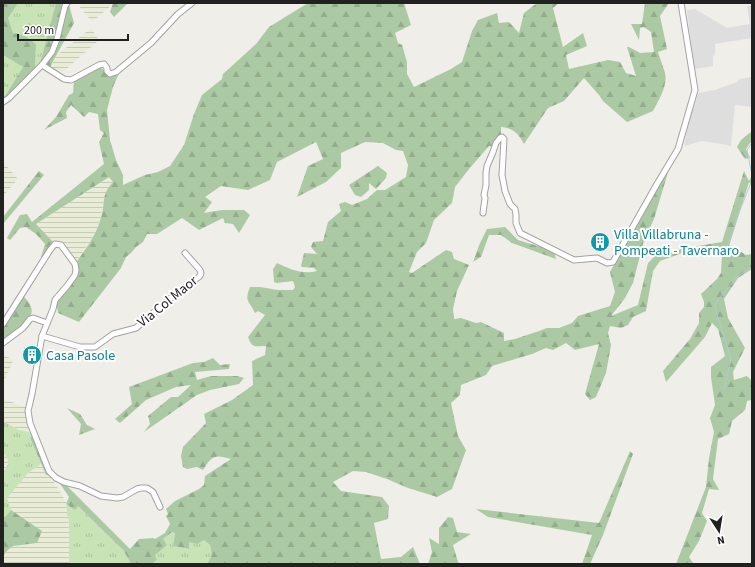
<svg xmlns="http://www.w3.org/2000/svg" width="755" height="567" viewBox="0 0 755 567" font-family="'Source Sans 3',sans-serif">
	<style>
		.residential { fill: #dfdede }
		.farmland { fill: url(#farmland-rules) }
		.grass { fill: url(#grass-tufts) }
		.forest { fill: url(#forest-firs) }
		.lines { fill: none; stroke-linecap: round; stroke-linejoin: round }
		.stream { stroke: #afcbd8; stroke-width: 1 }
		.minor-casing { stroke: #a2a2a2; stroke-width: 7 }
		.minor { stroke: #fff; stroke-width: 5 }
		.labels { text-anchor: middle; stroke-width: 4; stroke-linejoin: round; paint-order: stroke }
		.culture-label { font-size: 14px; fill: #0d838f; stroke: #fff; text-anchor: start }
		.street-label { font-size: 14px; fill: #212121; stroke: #fff }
	</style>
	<defs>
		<pattern id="farmland-rules" width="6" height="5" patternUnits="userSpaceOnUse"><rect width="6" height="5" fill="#e9ecd7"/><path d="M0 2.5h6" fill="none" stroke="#c8cab8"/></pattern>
		<pattern id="grass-tufts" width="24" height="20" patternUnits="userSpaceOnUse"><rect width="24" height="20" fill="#c8e3b5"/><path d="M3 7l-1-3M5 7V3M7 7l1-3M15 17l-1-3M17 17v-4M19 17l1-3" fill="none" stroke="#acc29b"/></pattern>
		<pattern id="forest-firs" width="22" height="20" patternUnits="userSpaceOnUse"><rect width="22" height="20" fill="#abcaa3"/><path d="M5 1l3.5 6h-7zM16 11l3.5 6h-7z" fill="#93ad8c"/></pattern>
	</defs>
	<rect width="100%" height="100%" fill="#f0eee9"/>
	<!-- residential -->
	<g class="residential">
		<path d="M 747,6 L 752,6 L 752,29 L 751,29 L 752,30 L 752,38 L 715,44 L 715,54 L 713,57 L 713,66 L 695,69 L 691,46 L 687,10 L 695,9 L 727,28 L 750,24 Z"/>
		<path d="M 752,77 L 752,107 L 735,105 L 731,146 L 721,144 L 702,141 L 684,146 L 689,118 L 695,104 L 698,93 L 715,90 L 737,82 L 740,79 Z"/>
	</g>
	<!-- farmland -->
	<g class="farmland">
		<path d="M 82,3 L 113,3 L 112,5 L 92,22 L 79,6 Z"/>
		<path d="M 91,28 L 99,40 L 63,72 L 50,67 L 57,55 Z"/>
		<path d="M 3,162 L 18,179 L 3,196 Z"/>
		<path d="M 109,177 L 113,182 L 104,197 L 101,219 L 92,239 L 75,264 L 61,245 L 55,244 L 36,224 Z"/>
		<path d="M 3,353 L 13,361 L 3,383 Z"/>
		<path d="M 3,399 L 28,408 L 34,433 L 19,430 L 3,421 Z"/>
		<path d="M 3,453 L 8,458 L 28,473 L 41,464 L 46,475 L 50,475 L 66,502 L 66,504 L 68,515 L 69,530 L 69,562 L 68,564 L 3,564 L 3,555 L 13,546 L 37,543 L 11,510 L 3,517 Z"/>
	</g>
	<!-- grass -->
	<g class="grass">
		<path d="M 18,3 L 56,3 L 40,63 L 35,68 L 36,44 L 24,35 L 13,33 L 7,18 Z"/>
		<path d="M 3,55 L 23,67 L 5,96 L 3,97 Z"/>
		<path d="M 3,421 L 19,430 L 34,433 L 30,438 L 41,464 L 28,473 L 7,498 L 11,510 L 5,517 L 3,517 L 3,472 C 10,464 10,460 3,453 Z"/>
		<path d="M 66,504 L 75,510 L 77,505 L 124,551 L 131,564 L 68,564 L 69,562 L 69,523 Z"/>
		<path d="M 172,532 L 175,533 L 173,546 L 188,549 L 189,542 L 204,540 L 210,545 L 212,555 L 207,564 L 152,564 L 157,560 L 155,555 L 163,539 Z"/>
	</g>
	<!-- forest -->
	<g class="forest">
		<path d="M 3,3 L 18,3 L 8,18 L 13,33 L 24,35 L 36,44 L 35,68 L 7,97 L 3,99 L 3,97 L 5,96 L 23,67 L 3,55 Z"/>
		<path d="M 56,3 L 74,3 L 69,5 L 74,23 L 50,67 L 40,63 Z"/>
		<path d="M 113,3 L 128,3 L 114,17 L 110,12 Z"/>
		<path d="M 308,3 L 404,3 L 411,25 L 395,33 L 398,43 L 402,45 L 407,62 L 407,74 L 414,87 L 451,69 L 462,62 L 472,31 L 478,20 L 497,13 L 499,23 L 509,22 L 519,33 L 524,13 L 537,3 L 559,3 L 553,8 L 563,47 L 583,33 L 587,46 L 566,55 L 569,69 L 608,60 L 620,62 L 626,73 L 636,76 L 627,47 L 629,47 L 640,53 L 654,52 L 651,32 L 644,27 L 640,28 L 639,40 L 631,24 L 642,24 L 645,3 L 669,3 L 660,16 L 667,49 L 658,52 C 660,59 663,66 665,73 C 668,85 659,100 653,111 L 627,122 L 603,101 L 599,95 L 584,78 L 564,101 L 548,108 L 524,144 C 518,133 513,128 501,127 L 501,141 L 495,147 L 489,146 L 469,169 L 455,187 L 452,203 L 434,220 L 426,243 L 417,252 L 409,272 L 412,273 L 446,250 L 452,252 L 454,259 L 469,265 L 457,291 L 453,309 L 454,319 L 461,318 L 476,323 L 481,322 L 504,333 L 504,341 L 515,339 L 539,331 L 547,328 L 559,328 L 572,323 L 578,316 L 610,306 L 615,292 L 610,272 L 669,169 L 654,219 L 644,240 L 633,283 L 625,298 L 611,316 L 638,305 L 648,263 L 655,256 L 685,248 L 722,242 L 744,171 L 749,181 L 752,175 L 752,187 L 749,182 L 729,246 L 682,253 L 660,261 L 653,271 L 646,311 L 633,317 L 628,325 L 621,328 L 610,326 L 608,333 L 611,345 L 606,373 L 596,397 L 590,400 L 585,394 L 599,344 L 575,350 L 566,343 L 553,350 L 546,348 L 532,354 L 492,366 L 486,375 L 461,385 L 460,395 L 451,403 L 458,436 L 466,450 L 452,489 L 437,497 L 408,488 L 387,479 L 366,472 L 353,471 L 333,482 L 341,491 L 382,497 L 389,506 L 388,519 L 374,523 L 381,559 L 401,557 L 413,547 L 420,564 L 207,564 L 212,555 L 210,545 L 204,540 L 197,544 L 189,542 L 189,549 L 173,546 L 175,533 L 172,532 L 163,539 L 167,545 L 155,555 L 157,560 L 152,564 L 131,564 L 124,551 L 78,506 L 75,510 L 66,504 L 69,497 L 59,482 L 66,485 L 130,549 L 139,539 L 153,538 L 155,539 L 165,533 L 170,524 L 166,516 L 168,514 L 166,509 L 175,501 L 199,489 L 204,485 L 205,476 L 231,459 C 214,454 212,456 203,470 L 197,467 L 187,469 L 183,467 L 181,456 L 183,447 L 206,423 L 204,414 L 232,400 L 253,385 L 252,361 L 265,355 L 266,346 C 256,346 252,349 248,337 L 265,315 L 258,311 L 255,313 C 249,300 244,302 250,287 L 260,287 L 278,290 L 293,290 L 295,287 L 293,281 L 277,283 L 274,282 L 273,269 L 277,263 C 290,269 302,275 317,271 L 314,268 L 302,267 L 301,266 L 304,253 L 317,254 L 311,247 L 313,242 L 323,241 L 328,222 L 341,211 L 339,204 L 345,202 L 352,205 L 367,199 L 377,190 L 385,190 L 406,177 L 408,165 L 403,151 L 396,150 L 383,143 L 365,142 L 341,153 L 341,168 L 326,182 L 297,197 L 308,166 L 323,159 L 316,142 L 277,162 L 270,180 L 248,190 L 221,186 L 205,197 L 212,202 L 204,213 L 222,210 L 244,210 L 250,215 L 239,233 L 233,224 L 225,223 L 223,218 L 199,230 L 182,218 L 157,234 L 147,234 L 143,242 L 136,247 L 131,253 L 126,257 L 121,268 L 79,322 L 58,313 L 56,301 L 77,273 L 75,264 C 85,250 95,237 100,221 C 106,206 100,195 113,182 L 109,177 L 36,224 L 55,244 L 42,263 L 41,257 L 45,244 L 36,234 L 26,227 L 20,228 L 10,240 L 7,238 L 20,215 L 27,214 L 32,222 L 104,164 L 99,142 L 104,133 L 100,130 L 98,114 L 89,112 L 84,117 L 71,105 L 66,112 L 67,118 L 44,130 L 56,117 L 69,95 L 73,93 L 74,81 L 99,67 L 112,75 L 120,71 L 113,87 L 107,110 L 110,140 L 116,160 L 123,175 L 123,185 L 145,175 L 158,172 L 170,166 L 184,145 L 194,114 L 202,95 L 222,79 L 223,74 L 256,44 L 269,27 Z"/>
		<path d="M 752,131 L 752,142 L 750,143 L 746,149 L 750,158 L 745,159 L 737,147 L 741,140 Z"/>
		<path d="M 378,166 L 387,173 L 386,178 L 376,189 L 369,183 L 369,190 L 361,197 L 355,195 L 349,185 Z"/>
		<path d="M 39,171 L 44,175 L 3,224 L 3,217 Z"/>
		<path d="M 505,227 L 518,240 L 554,251 L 556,259 L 512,243 L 501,235 L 489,235 L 481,257 L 473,262 L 480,243 L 487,229 Z"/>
		<path d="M 735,248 L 746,255 L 752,254 L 752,269 L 738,278 L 724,299 L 728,318 L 745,348 L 733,372 L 734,380 L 747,376 L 752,381 L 752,400 L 747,401 L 745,410 L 732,421 L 729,434 L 718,439 L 713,479 L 719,490 L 709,489 L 702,513 L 707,521 L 699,541 L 689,557 L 693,563 L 692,564 L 676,564 L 706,487 L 709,458 L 714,432 L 710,418 L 715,405 L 711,377 L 711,367 L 725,356 L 718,329 L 712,323 L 705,337 L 666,382 L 663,371 L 690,339 L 699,323 L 699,313 L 704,307 L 704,302 L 701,294 L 717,279 L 721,273 L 722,254 Z"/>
		<path d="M 22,294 C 25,298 30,303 31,307 C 36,321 12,336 3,343 L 3,324 Z"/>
		<path d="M 213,358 L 220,365 L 230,364 L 229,369 L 195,372 L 197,380 L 211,376 L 237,376 L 244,378 L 239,384 L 210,390 L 197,395 L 144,432 L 150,424 L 148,416 L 171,397 L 178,397 L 191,385 L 176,387 L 146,400 L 120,423 L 115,419 L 132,404 L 129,387 L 193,363 L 204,362 Z"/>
		<path d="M 67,408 L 80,414 L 87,425 L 95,429 L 79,435 L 81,424 Z"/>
		<path d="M 33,435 L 50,475 L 46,475 L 30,438 Z"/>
		<path d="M 630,451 L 633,454 L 603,535 L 590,564 L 582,564 L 592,535 L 488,517 L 476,509 L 599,523 Z"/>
		<path d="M 11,510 L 42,531 L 37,543 L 13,546 L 8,550 L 3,556 L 3,517 L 5,517 Z"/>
		<path d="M 448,517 L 453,518 L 457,532 L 471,534 L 453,545 L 458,562 L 461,564 L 427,564 L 428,564 L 432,552 L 429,538 L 439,544 L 439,528 Z"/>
	</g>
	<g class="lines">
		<!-- stream -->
		<g class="stream">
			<path d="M 752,143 L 747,150 L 752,175"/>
			<path d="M 696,253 L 725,247 L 728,245 L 740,210 L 752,180"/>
			<path d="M 724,389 L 731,359 L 716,311 L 715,306 L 718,300 L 737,277 L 752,267"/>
		</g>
		<defs>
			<g id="minor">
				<path d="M 42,65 L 64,79 L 71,80 L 99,65 L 104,64 L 107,68 L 107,71 L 110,74 L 116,72 L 151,43 L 178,14 L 192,3"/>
				<path d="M 3,102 L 9,98 L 42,65 L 52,52 L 57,39 L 65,6 L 67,3"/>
				<path d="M 483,213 L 485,198 L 484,195 L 486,185 L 486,173 L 487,166 L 493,152 L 496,143 L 500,138 L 502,137 L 504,139 L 502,175 L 505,191 L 510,204 L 515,209 L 516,215 L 516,223 L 520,233 L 574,260 L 597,258 L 607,263 L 613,262 L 657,184 L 678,149 L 695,90 L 681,3"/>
				<path d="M 3,324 L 50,250 L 55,244 L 61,245 L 75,264 L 76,270 L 75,275 L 67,286 L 55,300 L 53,309 L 42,336 L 32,394 L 28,411 L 30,423 L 49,471 L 56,478 L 64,482 L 80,486 L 101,496 L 117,498 L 123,497 L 137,489 L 141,488 L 147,488 L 153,492 L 160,507"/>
				<path d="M 42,336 L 80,347 L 95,347 L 113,334 L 136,328 L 167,301 L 200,276 L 201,273 L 200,270 L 185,253"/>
				<path d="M 3,343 L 23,328 L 30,319 L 33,318 L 36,319 L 47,323"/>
			</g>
		</defs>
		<!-- minor casing -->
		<use href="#minor" class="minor-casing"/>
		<!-- minor -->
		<use href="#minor" class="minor"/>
	</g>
	<!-- icons -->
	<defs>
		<symbol id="building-disc" viewBox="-11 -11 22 22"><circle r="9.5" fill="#0f9aa8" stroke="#fff"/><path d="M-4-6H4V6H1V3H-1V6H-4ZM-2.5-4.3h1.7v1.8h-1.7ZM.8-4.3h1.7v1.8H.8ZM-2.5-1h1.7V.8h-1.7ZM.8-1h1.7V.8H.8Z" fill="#fff"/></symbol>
	</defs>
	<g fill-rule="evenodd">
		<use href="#building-disc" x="589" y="231" width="22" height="22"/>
		<use href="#building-disc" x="21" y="344" width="22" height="22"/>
	</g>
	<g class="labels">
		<!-- culture labels -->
		<g class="culture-label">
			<text x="614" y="239">Villa Villabruna -<tspan x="614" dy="16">Pompeati - Tavernaro</tspan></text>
			<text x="46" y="360">Casa Pasole</text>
		</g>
		<!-- street labels -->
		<g class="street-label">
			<text transform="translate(167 301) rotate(-39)" y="5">Via Col Maor</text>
		</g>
	</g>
	<!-- border -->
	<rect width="755" height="567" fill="none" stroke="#212121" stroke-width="8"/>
	<!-- north arrow -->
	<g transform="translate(719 531) rotate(168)" stroke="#ffffff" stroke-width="3" paint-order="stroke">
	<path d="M0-3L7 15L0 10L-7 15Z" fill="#212121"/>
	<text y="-6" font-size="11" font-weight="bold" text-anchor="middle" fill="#212121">N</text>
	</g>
	<!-- scale -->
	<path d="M18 34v6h110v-6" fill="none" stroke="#212121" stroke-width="2"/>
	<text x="24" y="34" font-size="12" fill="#212121" stroke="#ffffff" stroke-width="3" paint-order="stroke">200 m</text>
</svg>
